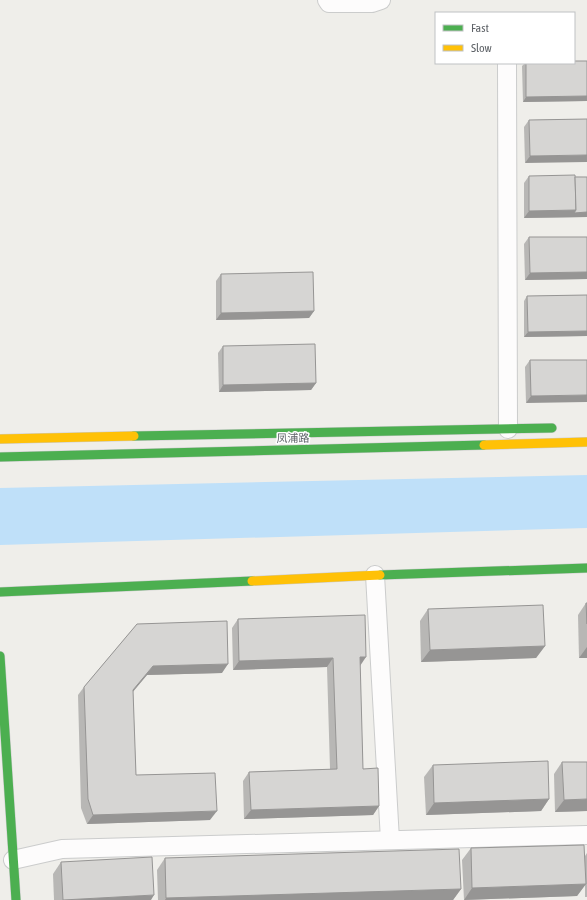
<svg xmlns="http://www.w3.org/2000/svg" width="587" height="900" viewBox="0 0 587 900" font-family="'Asap Condensed','Noto Sans SC',sans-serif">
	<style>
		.water { fill: #bfe0f9 }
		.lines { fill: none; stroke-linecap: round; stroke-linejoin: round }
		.street-casing { stroke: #cbcccc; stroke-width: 20 }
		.fast-casing { stroke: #cacacb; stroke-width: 10 }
		.slow-casing { stroke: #cacacb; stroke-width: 10 }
		.street { stroke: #fdfcfc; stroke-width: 18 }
		.fast { stroke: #4caf50; stroke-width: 9 }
		.slow { stroke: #ffc107; stroke-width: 9 }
		.wall { fill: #b8b7b5 }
		.shaded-wall { fill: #969594 }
		.building { fill: #d6d5d3; stroke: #969594 }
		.labels { text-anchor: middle; stroke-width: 3; stroke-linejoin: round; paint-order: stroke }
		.street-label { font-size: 11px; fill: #5f6368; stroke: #fff }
	</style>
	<rect width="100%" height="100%" fill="#efeeea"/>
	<!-- water -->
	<path class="water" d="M 587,475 L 587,528 L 0,545 L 0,488 Z"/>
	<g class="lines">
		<defs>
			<g id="street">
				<path d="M 327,0 L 329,3 L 372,3 L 381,0"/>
				<path d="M 507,63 L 508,429"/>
				<path d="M 375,575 L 390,840"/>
				<path d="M 13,860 L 62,849 L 587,835"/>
			</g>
			<g id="fast">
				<path d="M 134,436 L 552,428"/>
				<path d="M 0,457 L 484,445"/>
				<path d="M 380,575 L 587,568"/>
				<path d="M 0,592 L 252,581"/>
				<path d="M 0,656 L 16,900"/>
			</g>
			<g id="slow">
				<path d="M 0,439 L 134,436"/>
				<path d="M 484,445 L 587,442"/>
				<path d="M 252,581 L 380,575"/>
			</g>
		</defs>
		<!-- street casing -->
		<use href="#street" class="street-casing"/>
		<!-- fast casing -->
		<use href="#fast" class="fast-casing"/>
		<!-- slow casing -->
		<use href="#slow" class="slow-casing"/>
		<!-- street -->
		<use href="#street" class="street"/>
		<!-- fast -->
		<use href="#fast" class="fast"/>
		<!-- slow -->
		<use href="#slow" class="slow"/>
	</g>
	<!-- wall -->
	<g class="wall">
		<path d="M 587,61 L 587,101 L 523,102 L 522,66 L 525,63 L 574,63 Z"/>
		<path d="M 587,119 L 525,163 L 524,127 L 529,120 Z"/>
		<path d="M 529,176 L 587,177 L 587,217 L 524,218 L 524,183 Z"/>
		<path d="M 529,237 L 587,237 L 587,279 L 525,280 L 524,244 Z"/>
		<path d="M 221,274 L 314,311 L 309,318 L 216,320 L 216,281 Z"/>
		<path d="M 587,295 L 587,336 L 524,337 L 524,301 L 527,296 Z"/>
		<path d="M 223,346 L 316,383 L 311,390 L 219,392 L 218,353 Z"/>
		<path d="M 530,360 L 587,360 L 526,403 L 525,367 Z"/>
		<path d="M 586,603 L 587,603 L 587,658 L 579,658 L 578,615 Z"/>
		<path d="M 428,609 L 545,646 L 536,658 L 421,662 L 420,621 Z"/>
		<path d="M 238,619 L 360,665 L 363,769 L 379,806 L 373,815 L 244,819 L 243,781 L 249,772 L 330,769 L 327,667 L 233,670 L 232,628 Z"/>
		<path d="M 137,624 L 222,673 L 147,675 L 133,691 L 136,775 L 210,820 L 87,824 L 81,808 L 78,695 L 84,687 Z"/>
		<path d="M 562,762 L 587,811 L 555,812 L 554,774 Z"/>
		<path d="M 433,765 L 549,799 L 541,811 L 426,815 L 424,777 Z"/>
		<path d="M 471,848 L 585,856 L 587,853 L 587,897 L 585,897 L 585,885 L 577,896 L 464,900 L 462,860 Z"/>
		<path d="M 165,858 L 461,889 L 453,900 L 158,900 L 157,870 Z"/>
		<path d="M 61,862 L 151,900 L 54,900 L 53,874 Z"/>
	</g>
	<!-- shaded-wall -->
	<g class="shaded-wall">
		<path d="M 587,96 L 587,101 L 523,102 L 526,97 Z"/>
		<path d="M 587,155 L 587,162 L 525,163 L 530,156 Z"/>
		<path d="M 576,210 L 587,212 L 587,217 L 524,218 L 529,211 Z"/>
		<path d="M 587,272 L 587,279 L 525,280 L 530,273 Z"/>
		<path d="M 314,311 L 309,318 L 216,320 L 221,313 Z"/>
		<path d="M 587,331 L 587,336 L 524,337 L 528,332 Z"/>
		<path d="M 316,383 L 311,390 L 219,392 L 223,385 Z"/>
		<path d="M 587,395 L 587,402 L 526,403 L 531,396 Z"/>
		<path d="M 545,646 L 536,658 L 421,662 L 430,650 Z"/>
		<path d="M 587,647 L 587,658 L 579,658 Z"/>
		<path d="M 360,657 L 366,657 L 360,666 Z"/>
		<path d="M 333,658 L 327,667 L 233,670 L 239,661 Z"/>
		<path d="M 228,664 L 222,673 L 147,675 L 127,699 L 133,690 L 153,666 Z"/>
		<path d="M 549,799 L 541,811 L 426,815 L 434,803 Z"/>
		<path d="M 587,799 L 587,811 L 555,812 L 564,800 Z"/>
		<path d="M 379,806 L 373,815 L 244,819 L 251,810 Z"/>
		<path d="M 217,811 L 210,820 L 87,824 L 93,815 Z"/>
		<path d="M 586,884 L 577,896 L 464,900 L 472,888 Z"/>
		<path d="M 461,889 L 453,900 L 165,900 L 166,898 Z"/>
		<path d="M 154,895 L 151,900 L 63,900 Z"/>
	</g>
	<!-- building -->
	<g class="building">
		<path d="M 574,61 L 587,61 L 587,96 L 526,97 L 526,63 L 574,63 Z"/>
		<path d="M 587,119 L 587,155 L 530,156 L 529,120 Z"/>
		<path d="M 575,175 L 576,210 L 529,211 L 529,176 Z"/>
		<path d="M 575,177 L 587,177 L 587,212 L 574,213 L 576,210 Z"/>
		<path d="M 529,237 L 587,237 L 587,272 L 530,273 Z"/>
		<path d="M 313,272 L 314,311 L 221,313 L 221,274 Z"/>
		<path d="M 587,295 L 587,331 L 528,332 L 527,296 Z"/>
		<path d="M 315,344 L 316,383 L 223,385 L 223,346 Z"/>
		<path d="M 530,360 L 587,360 L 587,395 L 531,396 Z"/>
		<path d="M 586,603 L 587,603 L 587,624 Z"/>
		<path d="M 543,605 L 545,646 L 430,650 L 428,609 Z"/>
		<path d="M 365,615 L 366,657 L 360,657 L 363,769 L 378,768 L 379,806 L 251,810 L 249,772 L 337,769 L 333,658 L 239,661 L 238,619 Z"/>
		<path d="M 227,621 L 228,664 L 153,666 L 133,690 L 136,775 L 215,773 L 217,811 L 93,815 L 88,799 L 84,687 L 137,624 Z"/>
		<path d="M 548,761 L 549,799 L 434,803 L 433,765 Z"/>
		<path d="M 562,762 L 587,762 L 587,799 L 564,800 Z"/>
		<path d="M 584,845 L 586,884 L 472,888 L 471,848 Z"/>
		<path d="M 459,849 L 461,889 L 166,898 L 165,858 Z"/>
		<path d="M 152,857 L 154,895 L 63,900 L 61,862 Z"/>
	</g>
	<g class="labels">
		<!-- street labels -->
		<g class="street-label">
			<text transform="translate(293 438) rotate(-1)" y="4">凤浦路</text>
		</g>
	</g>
	<!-- legend -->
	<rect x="435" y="12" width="140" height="52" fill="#ffffff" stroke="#bfc1c3"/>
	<rect x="443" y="25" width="20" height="6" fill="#4caf50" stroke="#bfc1c3"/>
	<text x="471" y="32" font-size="12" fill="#5f6368">Fast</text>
	<rect x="443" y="45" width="20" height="6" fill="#ffc107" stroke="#bfc1c3"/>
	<text x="471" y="52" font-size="12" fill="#5f6368">Slow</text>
</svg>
